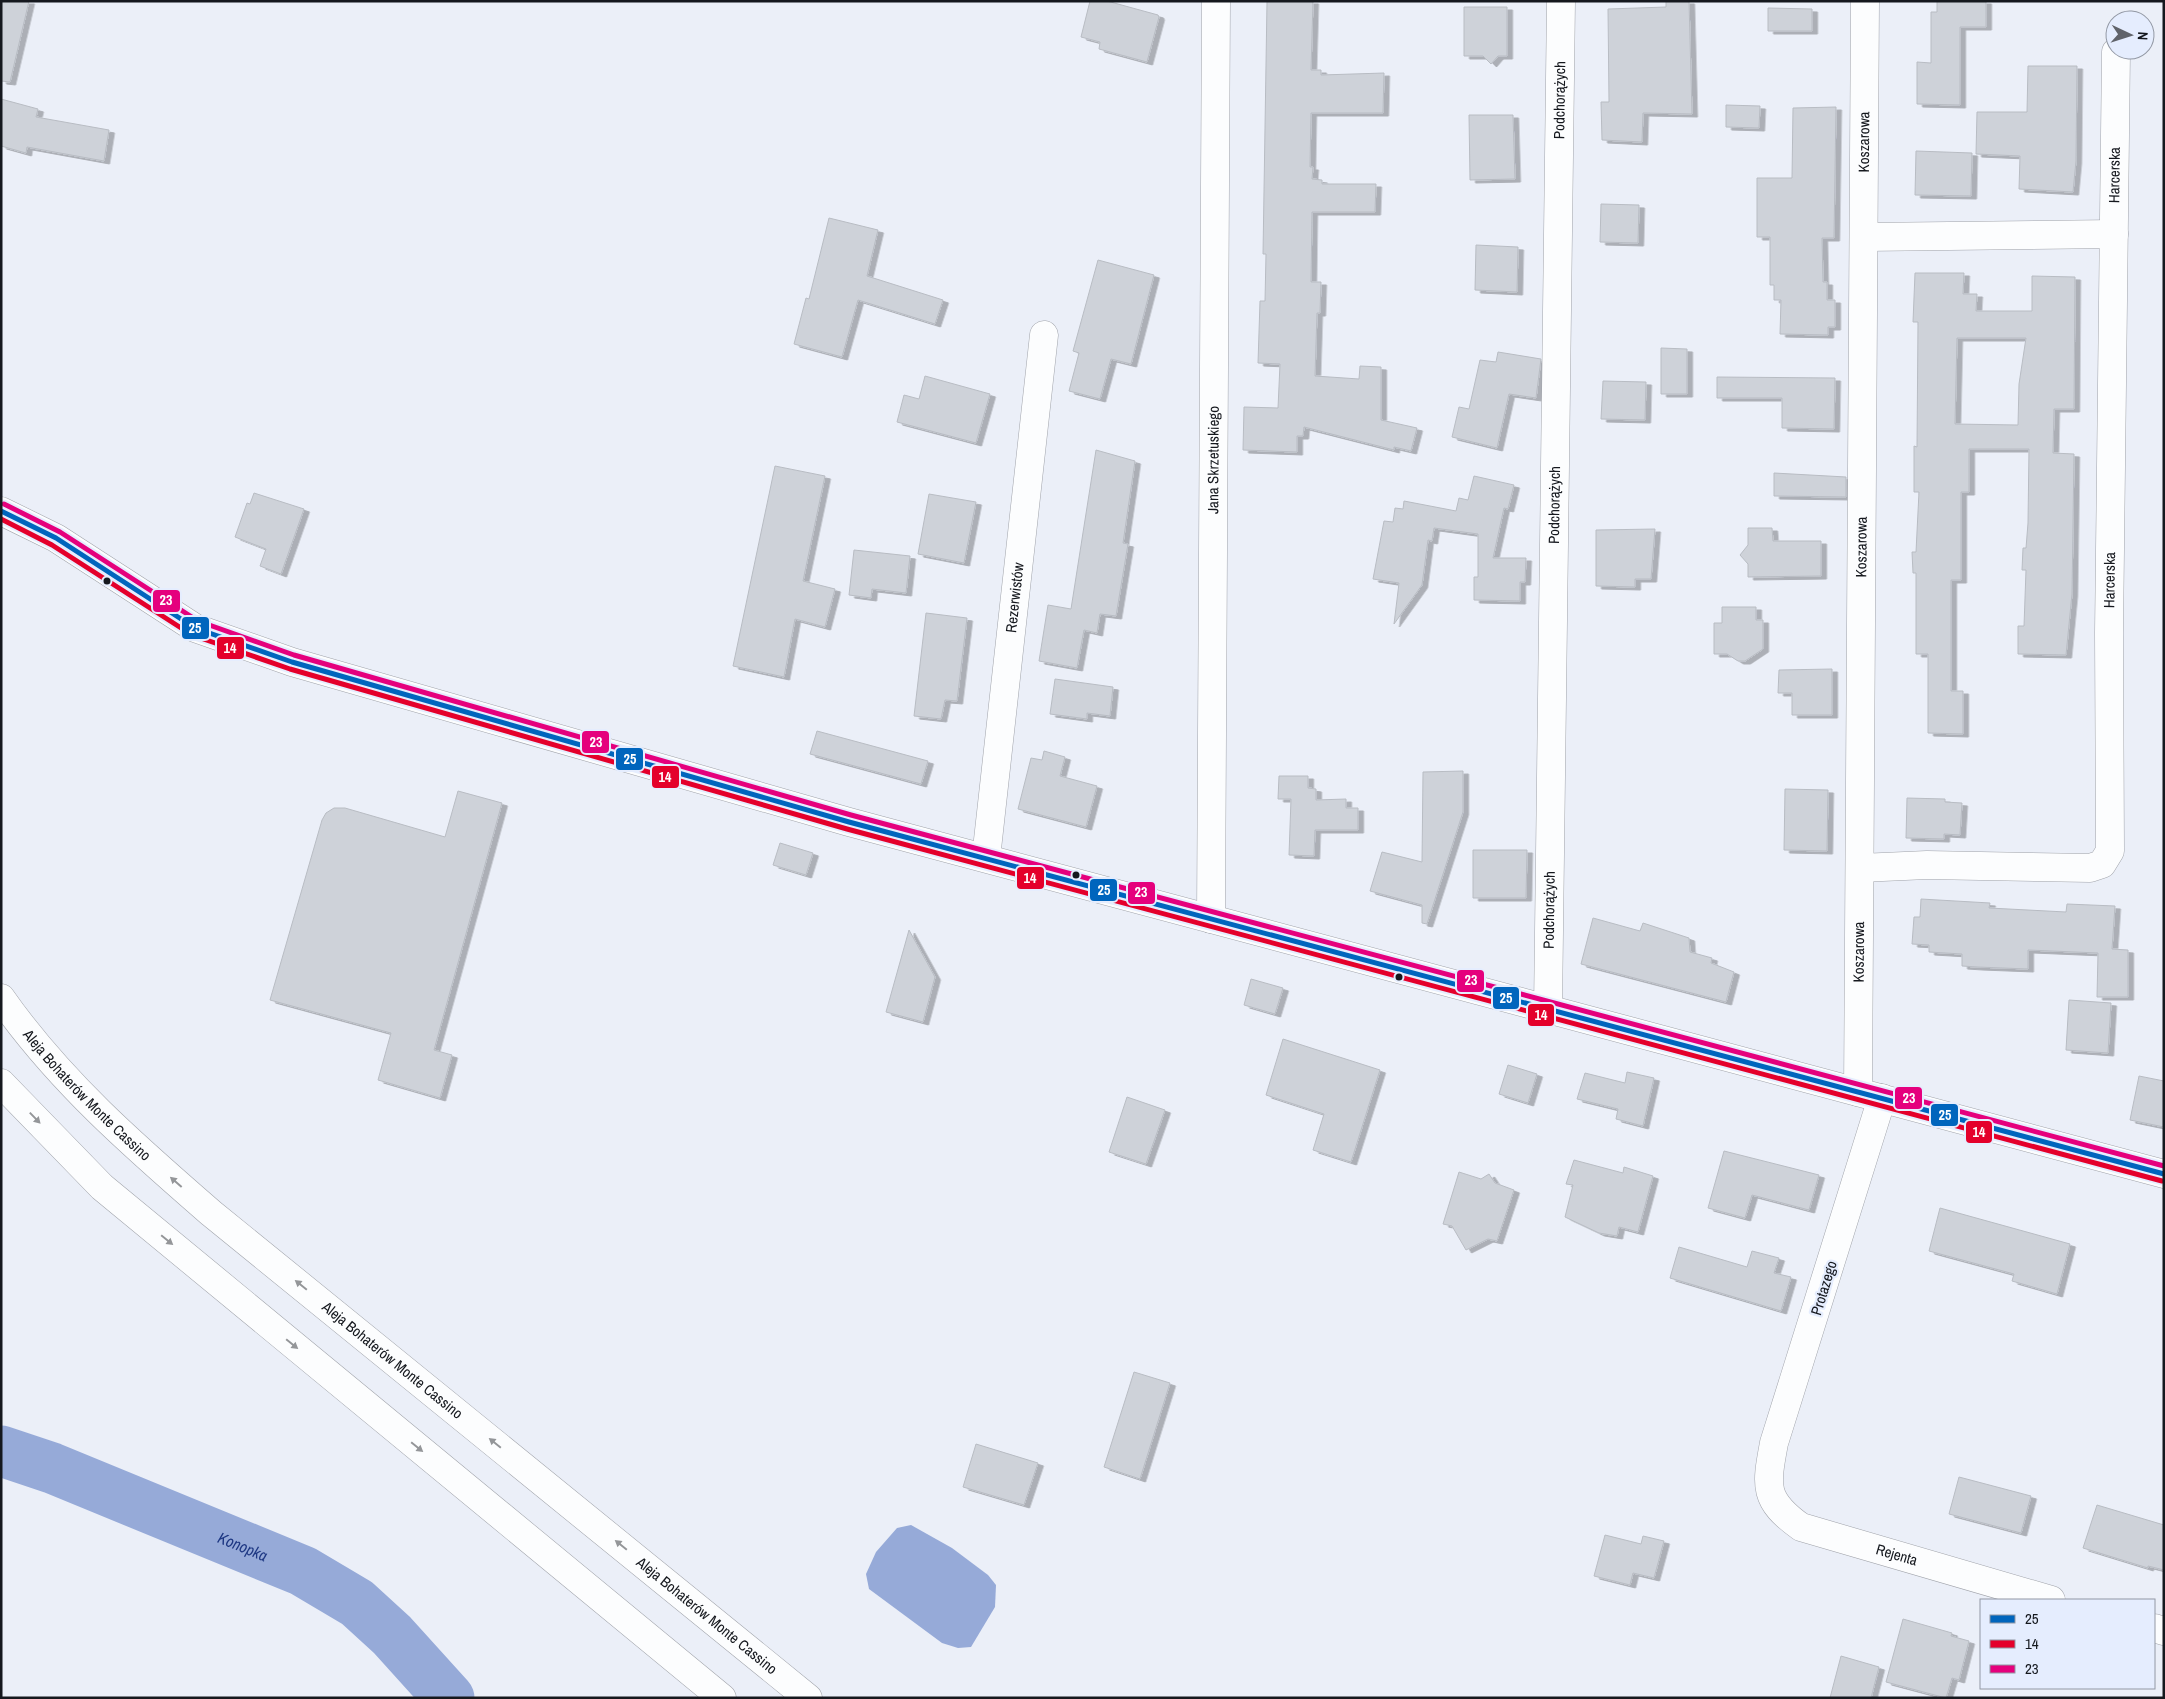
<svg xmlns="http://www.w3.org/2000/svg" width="2165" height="1699" viewBox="0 0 2165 1699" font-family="'Archivo Narrow',sans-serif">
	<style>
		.water { fill: #96aad8 }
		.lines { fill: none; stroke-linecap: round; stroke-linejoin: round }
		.river { stroke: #96aad8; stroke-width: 51 }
		.building { fill: #ced2d9; stroke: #b8bcc3; fill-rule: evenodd; filter: url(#shadow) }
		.minor-casing { stroke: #a0a3aa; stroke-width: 29 }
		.major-casing { stroke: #a0a3aa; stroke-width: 29 }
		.minor { stroke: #fcfdfe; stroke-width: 28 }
		.major { stroke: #fcfdfe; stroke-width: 28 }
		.bus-1-casing { stroke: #e5edfe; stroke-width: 9 }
		.bus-2-casing { stroke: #e5edfe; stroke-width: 9 }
		.bus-3-casing { stroke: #e5edfe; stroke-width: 9 }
		.bus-1 { stroke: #0065bd; stroke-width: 5 }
		.bus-2 { stroke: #e4002b; stroke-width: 5 }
		.bus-3 { stroke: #e5007d; stroke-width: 5 }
		.oneway { fill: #949699 }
		.bus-dot { fill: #15181e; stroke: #e5edfe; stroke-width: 2 }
		.labels { text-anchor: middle; stroke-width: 4.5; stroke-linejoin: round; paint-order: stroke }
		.street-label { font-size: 15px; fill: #15181e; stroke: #e5edfe }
		.water-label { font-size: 16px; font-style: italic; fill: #1e3883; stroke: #e5edfe }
		.line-badge { stroke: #e5edfe; stroke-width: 2 }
		.badge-label { font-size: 14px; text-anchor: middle; font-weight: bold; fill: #fff }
	</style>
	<defs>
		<filter id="shadow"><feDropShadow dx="5.5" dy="3" stdDeviation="0" flood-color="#0004"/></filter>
	</defs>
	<rect width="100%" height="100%" fill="#ebeff8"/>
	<!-- water -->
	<path class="water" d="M 911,1525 L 952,1548 L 988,1575 L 996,1585 L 995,1607 L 971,1647 L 958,1648 L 942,1643 L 869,1589 L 866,1574 L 876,1552 L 897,1528 Z"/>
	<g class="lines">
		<!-- river -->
		<path class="river" id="s1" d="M 1,1451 L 52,1468 L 303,1571 L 357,1603 L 392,1635 L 449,1698"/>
	</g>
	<!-- building -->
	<g class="building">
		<path d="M 1,1 L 29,1 L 10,82 L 1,81 Z"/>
		<path d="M 1090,1 L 1107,1 L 1158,15 L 1159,17 L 1147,62 L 1099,49 L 1100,42 L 1081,37 Z"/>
		<path d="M 1267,1 L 1313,1 L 1311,70 L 1321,70 L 1321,75 L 1384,73 L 1383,113 L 1311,113 L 1310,167 L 1313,167 L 1312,179 L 1322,180 L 1322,184 L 1376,184 L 1375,212 L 1312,212 L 1311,282 L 1321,282 L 1320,313 L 1317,313 L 1315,376 L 1359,379 L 1360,366 L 1381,367 L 1381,420 L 1417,428 L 1411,451 L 1394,447 L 1394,450 L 1304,427 L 1303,436 L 1297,436 L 1297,452 L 1243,450 L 1244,407 L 1278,408 L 1280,364 L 1258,363 L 1260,301 L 1265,301 L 1266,254 L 1263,254 Z"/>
		<path d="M 1666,1 L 1689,1 L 1692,114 L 1643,113 L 1642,142 L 1602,140 L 1601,102 L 1609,102 L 1608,9 L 1666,7 Z"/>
		<path d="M 1937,1 L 1986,1 L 1986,27 L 1960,27 L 1960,105 L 1917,104 L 1917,62 L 1931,63 L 1931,12 L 1937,12 Z"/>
		<path d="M 1464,7 L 1507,7 L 1507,56 L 1498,56 L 1491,64 L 1483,56 L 1464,56 Z"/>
		<path d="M 1768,8 L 1812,9 L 1812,31 L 1768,31 Z"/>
		<path d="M 2028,66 L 2077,66 L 2076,161 L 2073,192 L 2019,189 L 2020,156 L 1976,154 L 1977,112 L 2027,112 Z"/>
		<path d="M 1,99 L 38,109 L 36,117 L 109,130 L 104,161 L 27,147 L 26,153 L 1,146 Z"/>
		<path d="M 1726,105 L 1760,106 L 1759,128 L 1726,127 Z"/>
		<path d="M 1836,107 L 1834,238 L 1822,238 L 1823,282 L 1827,282 L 1827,300 L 1835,300 L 1835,327 L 1828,327 L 1828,335 L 1780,334 L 1781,300 L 1774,300 L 1774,285 L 1770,285 L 1770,237 L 1757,237 L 1757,178 L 1792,178 L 1793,108 Z"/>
		<path d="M 1469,115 L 1513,115 L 1515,179 L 1470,180 Z"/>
		<path d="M 1916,151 L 1972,153 L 1971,196 L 1915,195 Z"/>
		<path d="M 1601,204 L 1639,205 L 1638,243 L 1600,242 Z"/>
		<path d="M 829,218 L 878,230 L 867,276 L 943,300 L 935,324 L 858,300 L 842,357 L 794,344 L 806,298 L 809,299 Z"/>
		<path d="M 1476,245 L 1518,247 L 1517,292 L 1475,290 Z"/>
		<path d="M 1098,260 L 1154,275 L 1131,364 L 1111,359 L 1100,399 L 1069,391 L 1079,353 L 1073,351 Z"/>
		<path d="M 1915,273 L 1964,273 L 1963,294 L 1977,294 L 1976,311 L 2032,311 L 2032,276 L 2075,277 L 2074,409 L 2054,409 L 2053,453 L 2074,454 L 2072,594 L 2066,655 L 2018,654 L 2018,626 L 2024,626 L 2026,570 L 2022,570 L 2023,548 L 2026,548 L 2028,523 L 2029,449 L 1969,449 L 1969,492 L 1961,492 L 1961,580 L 1951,580 L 1951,691 L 1963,691 L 1963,734 L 1928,733 L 1928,654 L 1916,654 L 1916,573 L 1913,573 L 1912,552 L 1916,552 L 1919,492 L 1914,492 L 1914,446 L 1917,447 L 1918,322 L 1913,322 ZM 1957,338 L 2026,338 L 2019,384 L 2018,425 L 1955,424 Z"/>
		<path d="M 1661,348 L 1687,349 L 1687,394 L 1661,394 Z"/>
		<path d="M 1498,352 L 1541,359 L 1536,398 L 1509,394 L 1497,448 L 1452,437 L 1459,407 L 1469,409 L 1480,360 L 1496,362 Z"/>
		<path d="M 925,376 L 990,394 L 976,443 L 897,422 L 904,395 L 919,399 Z"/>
		<path d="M 1717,377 L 1835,378 L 1834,429 L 1782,428 L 1782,398 L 1717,398 Z"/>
		<path d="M 1603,381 L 1646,382 L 1645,420 L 1601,419 Z"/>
		<path d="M 1096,450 L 1135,461 L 1123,543 L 1128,544 L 1116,616 L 1100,614 L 1097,633 L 1084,630 L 1077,668 L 1039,661 L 1048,605 L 1071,609 Z"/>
		<path d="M 775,466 L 825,476 L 803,581 L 835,589 L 825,627 L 795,619 L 784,677 L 733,666 Z"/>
		<path d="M 1774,473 L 1846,477 L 1846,497 L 1774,496 Z"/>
		<path d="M 1474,476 L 1514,485 L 1508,509 L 1504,508 L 1493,558 L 1526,558 L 1525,582 L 1520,582 L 1520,601 L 1474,600 L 1474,577 L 1478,577 L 1478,534 L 1434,528 L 1432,541 L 1428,540 L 1422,585 L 1394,624 L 1399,583 L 1373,579 L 1384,521 L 1393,522 L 1395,508 L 1403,509 L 1404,501 L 1456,511 L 1459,498 L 1468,500 Z"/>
		<path d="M 254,493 L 304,509 L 281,574 L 260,566 L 266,549 L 235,537 L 247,503 L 250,504 Z"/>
		<path d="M 929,494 L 976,502 L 964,563 L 918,554 Z"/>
		<path d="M 1748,528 L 1772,528 L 1773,541 L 1821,541 L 1821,576 L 1748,577 L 1748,564 L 1740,555 L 1748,545 Z"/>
		<path d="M 1655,529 L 1651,579 L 1635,579 L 1635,587 L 1596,586 L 1596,530 Z"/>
		<path d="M 854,550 L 910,556 L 906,593 L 872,589 L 871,598 L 849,595 Z"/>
		<path d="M 1722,607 L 1756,607 L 1756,620 L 1763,620 L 1763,649 L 1745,661 L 1738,661 L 1727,654 L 1714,654 L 1714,623 L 1722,623 Z"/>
		<path d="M 926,613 L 967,618 L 957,701 L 945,700 L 941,719 L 914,716 Z"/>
		<path d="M 1832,669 L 1832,715 L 1792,715 L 1792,693 L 1778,693 L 1779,670 Z"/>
		<path d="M 1055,679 L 1113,687 L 1110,716 L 1087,713 L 1087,719 L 1050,714 Z"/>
		<path d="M 817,731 L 928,761 L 921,784 L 810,754 Z"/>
		<path d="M 1044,751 L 1065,757 L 1060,776 L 1097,786 L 1086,827 L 1018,809 L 1031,758 L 1042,760 Z"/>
		<path d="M 1463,771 L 1463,812 L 1427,924 L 1422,923 L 1422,905 L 1370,891 L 1382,852 L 1422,862 L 1423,772 Z"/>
		<path d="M 1279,776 L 1308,776 L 1308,788 L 1316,789 L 1316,800 L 1346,799 L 1346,808 L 1358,808 L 1358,830 L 1315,830 L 1314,856 L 1289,855 L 1291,799 L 1278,799 Z"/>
		<path d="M 1785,789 L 1828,790 L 1827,851 L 1784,850 Z"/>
		<path d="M 458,791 L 502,803 L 434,1050 L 452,1055 L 440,1098 L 378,1080 L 391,1033 L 270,1000 L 322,820 L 326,813 L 334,808 L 345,808 L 445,837 Z"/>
		<path d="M 1907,798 L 1945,799 L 1945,802 L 1962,803 L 1960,835 L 1944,834 L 1944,839 L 1906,838 Z"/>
		<path d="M 780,843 L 813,853 L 806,875 L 773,865 Z"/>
		<path d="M 1473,850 L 1527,850 L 1526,898 L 1473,898 Z"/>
		<path d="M 1921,899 L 1990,903 L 1989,908 L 2066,912 L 2067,904 L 2115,906 L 2112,949 L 2128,950 L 2128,997 L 2097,997 L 2098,953 L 2028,950 L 2028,969 L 1977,967 L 1962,966 L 1962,954 L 1929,952 L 1929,945 L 1912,944 L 1914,917 L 1920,917 Z"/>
		<path d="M 1593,918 L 1640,931 L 1643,923 L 1689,938 L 1690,952 L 1712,958 L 1711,963 L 1734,972 L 1726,1002 L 1581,964 Z"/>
		<path d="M 909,930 L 935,977 L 923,1022 L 886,1012 Z"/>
		<path d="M 1251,979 L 1283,988 L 1275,1014 L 1244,1005 Z"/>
		<path d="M 2069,1000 L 2111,1003 L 2108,1053 L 2066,1050 Z"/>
		<path d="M 1283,1039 L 1380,1070 L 1351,1162 L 1313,1150 L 1324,1114 L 1266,1095 Z"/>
		<path d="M 1508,1065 L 1537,1074 L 1528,1103 L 1499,1094 Z"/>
		<path d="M 1627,1072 L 1654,1078 L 1643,1126 L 1616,1119 L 1618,1109 L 1577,1099 L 1585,1073 L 1625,1083 Z"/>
		<path d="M 2139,1076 L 2164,1081 L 2164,1127 L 2130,1120 Z"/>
		<path d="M 1127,1097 L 1165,1110 L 1146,1164 L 1109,1152 Z"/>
		<path d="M 1724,1151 L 1819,1175 L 1809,1210 L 1752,1195 L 1745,1218 L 1708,1208 Z"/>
		<path d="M 1574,1160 L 1623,1173 L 1624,1167 L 1653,1176 L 1638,1232 L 1619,1227 L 1617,1236 L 1599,1233 L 1565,1217 L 1573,1185 L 1566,1184 Z"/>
		<path d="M 1459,1172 L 1481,1179 L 1489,1174 L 1495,1183 L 1514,1190 L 1497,1241 L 1488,1239 L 1466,1250 L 1452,1226 L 1443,1224 Z"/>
		<path d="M 1940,1208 L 2070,1244 L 2057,1294 L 2012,1281 L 2014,1274 L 1929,1251 Z"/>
		<path d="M 1679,1247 L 1747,1267 L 1752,1251 L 1779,1258 L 1774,1273 L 1791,1277 L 1781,1311 L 1670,1278 Z"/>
		<path d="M 1134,1372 L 1170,1383 L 1140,1479 L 1104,1467 Z"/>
		<path d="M 976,1444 L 1038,1463 L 1024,1505 L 963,1487 Z"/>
		<path d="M 1959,1477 L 2031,1496 L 2021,1533 L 1949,1514 Z"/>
		<path d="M 2097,1505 L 2164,1525 L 2164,1570 L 2148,1566 L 2148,1568 L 2083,1548 Z"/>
		<path d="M 1605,1535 L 1641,1544 L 1643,1536 L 1664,1541 L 1654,1578 L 1633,1573 L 1630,1585 L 1594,1576 Z"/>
		<path d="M 1903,1619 L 1952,1633 L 1951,1636 L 1969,1641 L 1959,1680 L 1952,1678 L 1946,1698 L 1886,1682 Z"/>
		<path d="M 1841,1656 L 1879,1667 L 1871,1698 L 1830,1698 Z"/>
	</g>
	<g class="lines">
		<defs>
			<g id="minor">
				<path d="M 1864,237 L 2114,234"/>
				<path d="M 1,511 L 56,538 L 195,628 L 292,662 L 849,822 L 2164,1174"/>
				<path id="s2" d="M 986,858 L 1044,335"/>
				<path id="s3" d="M 1860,868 L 1927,865 L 2090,868 L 2102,864 L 2110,851 L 2109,633 L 2116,52"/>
				<path id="s4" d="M 1211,919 L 1216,1"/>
				<path id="s5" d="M 1548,1009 L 1561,1"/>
				<path id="s6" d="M 1858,1092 L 1865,1"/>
				<path id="s7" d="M 1882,1098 L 1774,1443 C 1766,1486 1763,1500 1801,1527 L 2051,1600"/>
				<path d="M 2154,1628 L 2164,1631"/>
			</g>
			<g id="major">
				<path id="s8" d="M 1,998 C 59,1081 135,1147 211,1213 L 808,1698"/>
				<path d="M 1,1083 L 102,1187 L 722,1698"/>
			</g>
		</defs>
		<!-- minor casing -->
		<use href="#minor" class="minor-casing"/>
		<!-- major casing -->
		<use href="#major" class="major-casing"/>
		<!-- minor -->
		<use href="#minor" class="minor"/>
		<!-- major -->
		<use href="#major" class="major"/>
		<defs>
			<path id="bus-1" d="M 1,511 L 56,538 L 195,628 L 292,662 L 849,822 L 2164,1174"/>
			<path id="bus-2" d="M 1,519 L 52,545 L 192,635 L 290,669 L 847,829 L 2162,1181"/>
			<path id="bus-3" d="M 4,504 L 60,532 L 198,621 L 294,655 L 851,815 L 2164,1166"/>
		</defs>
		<!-- bus-1 casing -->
		<use href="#bus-1" class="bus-1-casing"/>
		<!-- bus-2 casing -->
		<use href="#bus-2" class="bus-2-casing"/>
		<!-- bus-3 casing -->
		<use href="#bus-3" class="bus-3-casing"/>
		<!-- bus-1 -->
		<use href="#bus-1" class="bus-1"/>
		<!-- bus-2 -->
		<use href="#bus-2" class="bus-2"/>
		<!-- bus-3 -->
		<use href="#bus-3" class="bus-3"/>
	</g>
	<!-- one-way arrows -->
	<defs><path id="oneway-solid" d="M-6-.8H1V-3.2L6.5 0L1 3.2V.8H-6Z" transform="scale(1.25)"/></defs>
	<g class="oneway">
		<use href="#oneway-solid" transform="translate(35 1118) rotate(46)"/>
		<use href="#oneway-solid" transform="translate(176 1182) rotate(-139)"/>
		<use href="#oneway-solid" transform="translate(167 1240) rotate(39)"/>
		<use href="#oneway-solid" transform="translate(301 1285) rotate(-141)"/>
		<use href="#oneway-solid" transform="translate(292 1344) rotate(39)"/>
		<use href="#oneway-solid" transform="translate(495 1443) rotate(-141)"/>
		<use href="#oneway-solid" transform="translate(417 1447) rotate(39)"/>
		<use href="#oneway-solid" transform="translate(621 1545) rotate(-141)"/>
	</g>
	<!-- markers -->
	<g class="bus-dot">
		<circle cx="107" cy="581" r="4.5"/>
		<circle cx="1076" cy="875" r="4.5"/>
		<circle cx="1399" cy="977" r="4.5"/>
	</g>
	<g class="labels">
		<!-- street labels -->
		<g class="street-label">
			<text dy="5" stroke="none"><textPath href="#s5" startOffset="909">Podchorążych</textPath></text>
			<text dy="5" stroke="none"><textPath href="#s6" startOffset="950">Koszarowa</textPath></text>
			<text dy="5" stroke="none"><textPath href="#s3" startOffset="934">Harcerska</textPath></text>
			<text dy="5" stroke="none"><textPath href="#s4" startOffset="459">Jana Skrzetuskiego</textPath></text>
			<text dy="5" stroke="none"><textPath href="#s5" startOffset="504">Podchorążych</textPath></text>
			<text dy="5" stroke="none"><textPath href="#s6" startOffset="545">Koszarowa</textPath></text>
			<text dy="5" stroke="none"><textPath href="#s3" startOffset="529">Harcerska</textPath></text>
			<text dy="5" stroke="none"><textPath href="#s2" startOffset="262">Rezerwistów</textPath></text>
			<text dy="5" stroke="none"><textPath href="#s5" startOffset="99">Podchorążych</textPath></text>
			<text dy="5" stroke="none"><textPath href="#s6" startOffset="140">Koszarowa</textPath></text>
			<text dy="5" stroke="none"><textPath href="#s8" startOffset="130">Aleja Bohaterów Monte Cassino</textPath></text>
			<text transform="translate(1824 1288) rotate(-73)" y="5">Protazego</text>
			<text dy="5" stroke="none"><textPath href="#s8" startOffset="535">Aleja Bohaterów Monte Cassino</textPath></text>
			<text dy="5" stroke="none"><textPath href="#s7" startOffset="558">Rejenta</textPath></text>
			<text dy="5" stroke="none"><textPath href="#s8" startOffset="940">Aleja Bohaterów Monte Cassino</textPath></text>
		</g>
		<!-- water labels -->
		<g class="water-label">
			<text dy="6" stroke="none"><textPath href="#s1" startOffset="260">Konopka</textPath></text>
		</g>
	</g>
	<g class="line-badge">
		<rect x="152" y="589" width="29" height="24" rx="5" fill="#e5007d"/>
		<rect x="181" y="616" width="29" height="24" rx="5" fill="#0065bd"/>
		<rect x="216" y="636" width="29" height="24" rx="5" fill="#e4002b"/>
		<rect x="581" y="730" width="29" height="24" rx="5" fill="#e5007d"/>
		<rect x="615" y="747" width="29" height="24" rx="5" fill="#0065bd"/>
		<rect x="651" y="765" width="29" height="24" rx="5" fill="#e4002b"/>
		<rect x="1016" y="866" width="29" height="24" rx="5" fill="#e4002b"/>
		<rect x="1089" y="878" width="29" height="24" rx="5" fill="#0065bd"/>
		<rect x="1127" y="881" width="29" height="24" rx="5" fill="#e5007d"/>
		<rect x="1456" y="969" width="29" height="24" rx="5" fill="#e5007d"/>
		<rect x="1492" y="986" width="28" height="24" rx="5" fill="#0065bd"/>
		<rect x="1527" y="1003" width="28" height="24" rx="5" fill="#e4002b"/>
		<rect x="1894" y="1086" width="29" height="24" rx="5" fill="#e5007d"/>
		<rect x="1930" y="1103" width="29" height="24" rx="5" fill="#0065bd"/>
		<rect x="1965" y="1120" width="28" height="24" rx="5" fill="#e4002b"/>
	</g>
	<g class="badge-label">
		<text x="166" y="605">23</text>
		<text x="195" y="633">25</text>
		<text x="230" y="653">14</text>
		<text x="596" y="747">23</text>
		<text x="630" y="764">25</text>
		<text x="665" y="782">14</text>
		<text x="1030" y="883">14</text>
		<text x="1104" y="895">25</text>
		<text x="1141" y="897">23</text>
		<text x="1471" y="985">23</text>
		<text x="1506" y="1003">25</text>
		<text x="1541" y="1020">14</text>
		<text x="1909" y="1103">23</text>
		<text x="1945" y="1120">25</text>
		<text x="1979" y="1137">14</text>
	</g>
	<!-- border -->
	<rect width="2165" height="1699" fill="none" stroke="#15181e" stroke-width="5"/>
	<!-- legend -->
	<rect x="1980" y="1599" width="175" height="90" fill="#e5edfe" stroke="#9298a4"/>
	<rect x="1990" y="1615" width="25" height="8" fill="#0065bd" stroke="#9298a4"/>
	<text x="2025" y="1624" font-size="15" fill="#15181e">25</text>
	<rect x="1990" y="1640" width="25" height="8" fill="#e4002b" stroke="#9298a4"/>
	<text x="2025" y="1649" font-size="15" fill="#15181e">14</text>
	<rect x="1990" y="1665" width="25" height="8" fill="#e5007d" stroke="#9298a4"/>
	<text x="2025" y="1674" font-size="15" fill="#15181e">23</text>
	<!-- north arrow -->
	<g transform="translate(2130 35) rotate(94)"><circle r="24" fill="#e5edfe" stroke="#9298a4"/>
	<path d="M0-4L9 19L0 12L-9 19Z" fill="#60636a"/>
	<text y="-8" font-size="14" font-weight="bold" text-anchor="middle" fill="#15181e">N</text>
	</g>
</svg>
